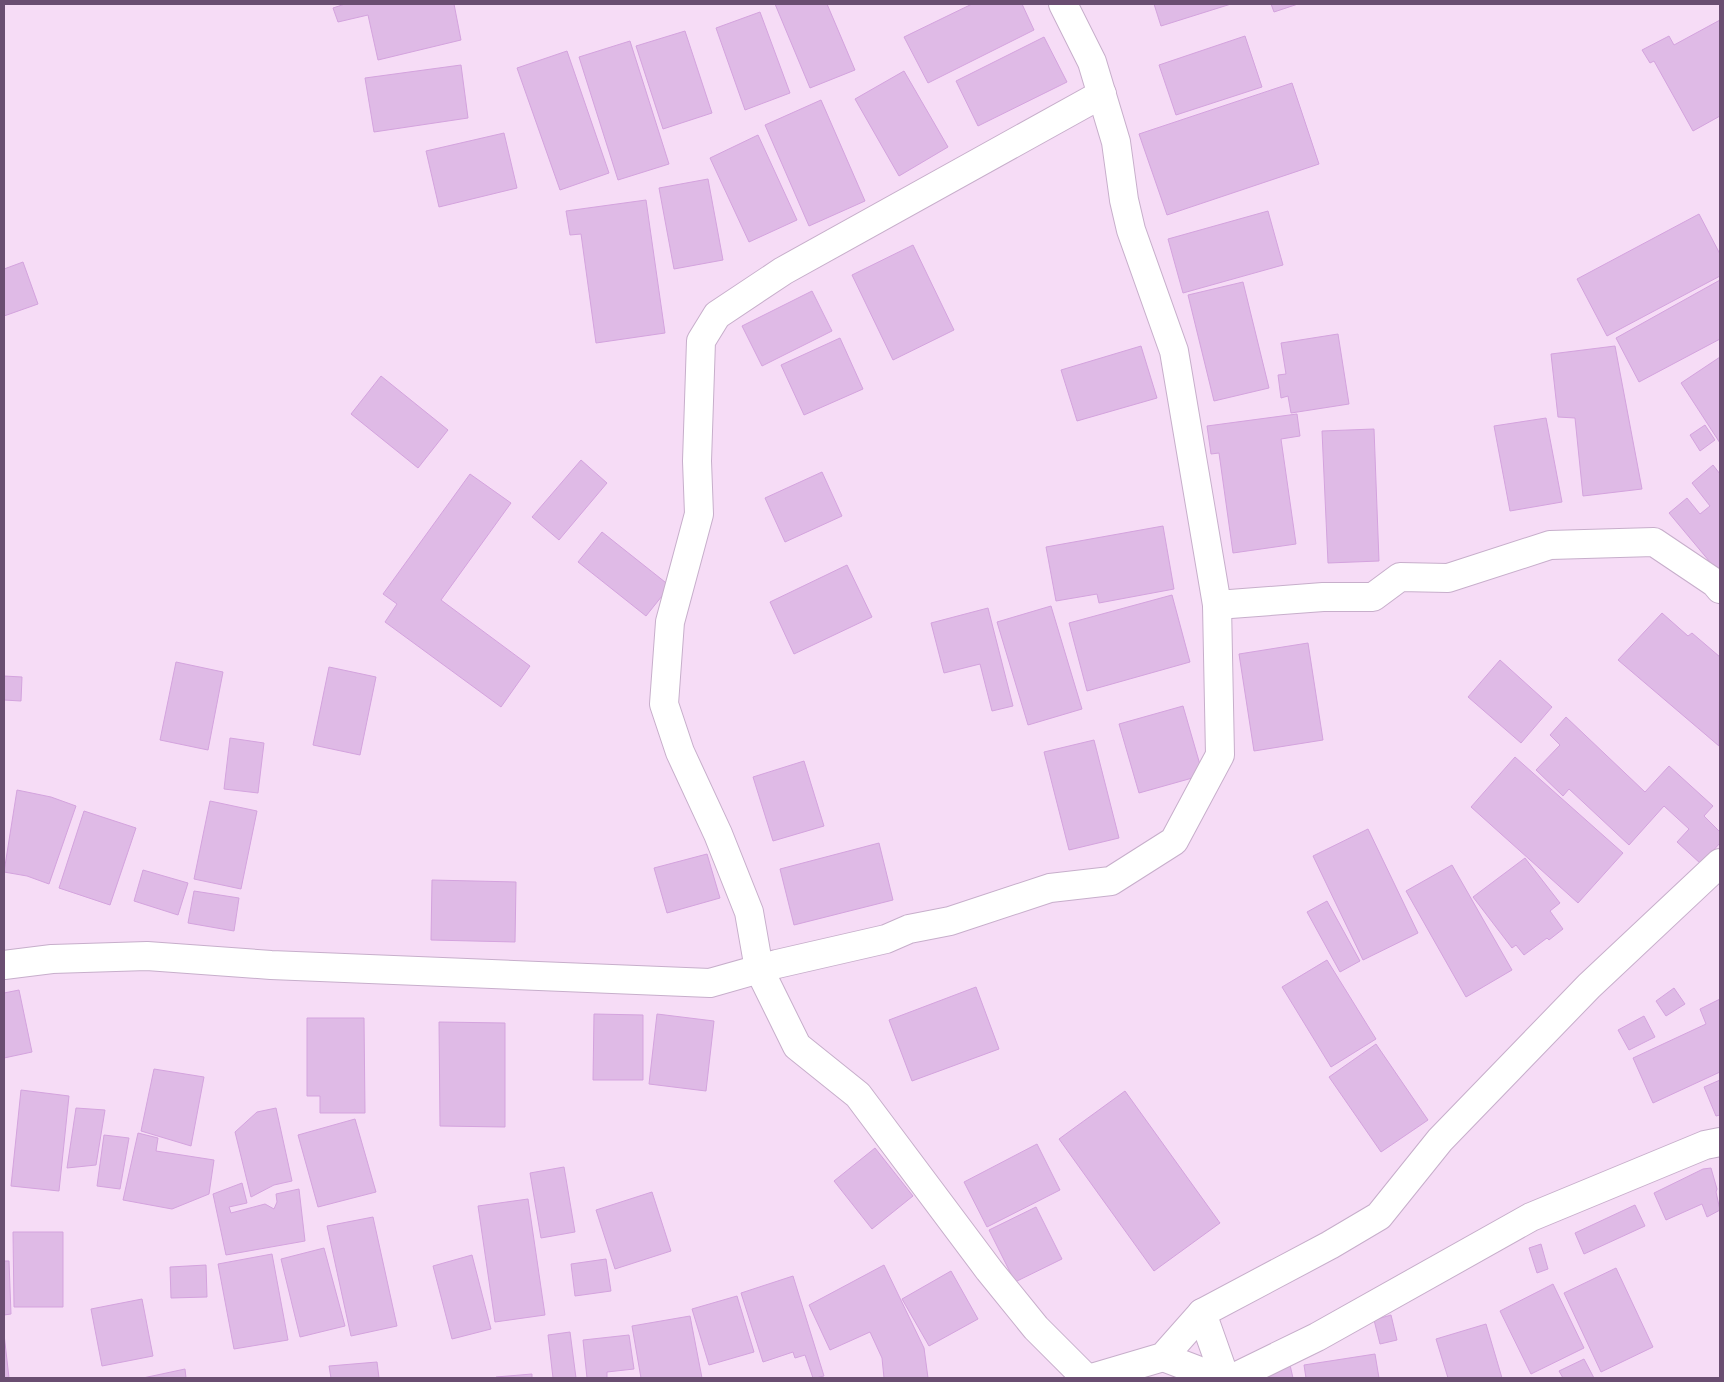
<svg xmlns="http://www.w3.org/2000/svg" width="1724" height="1382" viewBox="0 0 1724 1382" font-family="'Asap Condensed',sans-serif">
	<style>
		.residential { fill: #f6dcf6 }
		.building { fill: #dfbae6; stroke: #d4a3de }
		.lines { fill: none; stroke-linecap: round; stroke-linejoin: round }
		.minor-casing { stroke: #c7aecb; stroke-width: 30 }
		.minor { stroke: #fff; stroke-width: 28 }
	</style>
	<rect width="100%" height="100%" fill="#fae7f9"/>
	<!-- residential -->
	<rect class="residential" x="4" y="4" width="1716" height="1374"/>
	<!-- building -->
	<g class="building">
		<path d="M 345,4 L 454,4 L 461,40 L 378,60 L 368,15 L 338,22 L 333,8 Z"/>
		<path d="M 775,4 L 827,4 L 855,70 L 810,88 Z"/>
		<path d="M 972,4 L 1022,4 L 1034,30 L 928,83 L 904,37 Z"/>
		<path d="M 1154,4 L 1231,4 L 1161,26 Z"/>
		<path d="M 1271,4 L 1298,4 L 1274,12 Z"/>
		<path d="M 760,12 L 790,93 L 745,110 L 716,28 Z"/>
		<path d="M 1720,20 L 1720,116 L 1693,131 L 1654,61 L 1650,63 L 1642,50 L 1669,36 L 1674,45 Z"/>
		<path d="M 685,31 L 712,113 L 663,129 L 636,46 Z"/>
		<path d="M 1245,36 L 1262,87 L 1176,115 L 1159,65 Z"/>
		<path d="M 1044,37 L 1067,82 L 978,126 L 956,81 Z"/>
		<path d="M 630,41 L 669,164 L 618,180 L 579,57 Z"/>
		<path d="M 567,51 L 609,173 L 560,190 L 517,68 Z"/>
		<path d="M 461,65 L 468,118 L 374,132 L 365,78 Z"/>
		<path d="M 904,71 L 948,147 L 899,176 L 855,99 Z"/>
		<path d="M 1292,83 L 1319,164 L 1167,215 L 1139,134 Z"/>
		<path d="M 821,100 L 865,201 L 809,226 L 765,125 Z"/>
		<path d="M 504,133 L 517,188 L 439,207 L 426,151 Z"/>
		<path d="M 758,135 L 797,220 L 749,242 L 710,158 Z"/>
		<path d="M 708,179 L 723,260 L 674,269 L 659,188 Z"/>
		<path d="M 646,200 L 665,333 L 596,343 L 581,234 L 570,235 L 566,211 Z"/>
		<path d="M 1268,211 L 1283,265 L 1183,293 L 1168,239 Z"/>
		<path d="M 1699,214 L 1720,254 L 1720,276 L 1607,336 L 1577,279 Z"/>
		<path d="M 913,245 L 954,330 L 893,360 L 852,275 Z"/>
		<path d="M 23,262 L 38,304 L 4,316 L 4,269 Z"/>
		<path d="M 1720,280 L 1720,339 L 1639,382 L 1616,338 Z"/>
		<path d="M 1243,282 L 1269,388 L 1214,401 L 1188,295 Z"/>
		<path d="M 812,291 L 832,331 L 762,366 L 742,326 Z"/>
		<path d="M 1338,334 L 1349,404 L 1291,413 L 1288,396 L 1281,398 L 1278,375 L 1286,374 L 1281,343 Z"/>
		<path d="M 840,338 L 863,389 L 804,415 L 781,365 Z"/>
		<path d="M 1141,346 L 1157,398 L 1077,421 L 1061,370 Z"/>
		<path d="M 1615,346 L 1642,489 L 1583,496 L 1575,418 L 1558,417 L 1551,354 Z"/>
		<path d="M 1720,357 L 1720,443 L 1681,383 Z"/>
		<path d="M 381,376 L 448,430 L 418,468 L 351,414 Z"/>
		<path d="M 1297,414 L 1300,436 L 1281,439 L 1296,544 L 1233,553 L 1219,453 L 1211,454 L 1207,426 Z"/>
		<path d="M 1546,418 L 1562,502 L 1510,511 L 1494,426 Z"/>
		<path d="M 1705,425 L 1715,440 L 1700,451 L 1690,435 Z"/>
		<path d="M 1374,429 L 1379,561 L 1328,563 L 1322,431 Z"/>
		<path d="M 581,460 L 607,483 L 559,540 L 532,517 Z"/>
		<path d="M 1713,465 L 1720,474 L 1720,574 L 1669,513 L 1687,498 L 1700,514 L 1710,506 L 1692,483 Z"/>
		<path d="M 822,472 L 842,516 L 785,542 L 765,498 Z"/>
		<path d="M 470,474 L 511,503 L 441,600 L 530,666 L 501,707 L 385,622 L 397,604 L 383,594 Z"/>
		<path d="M 1163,526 L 1174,589 L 1099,603 L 1097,594 L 1056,601 L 1046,547 Z"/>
		<path d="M 602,532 L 670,586 L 646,616 L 578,562 Z"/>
		<path d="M 847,565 L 872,617 L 794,654 L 770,602 Z"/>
		<path d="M 1172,595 L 1190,662 L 1087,691 L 1069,623 Z"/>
		<path d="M 1051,606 L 1082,709 L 1028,725 L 997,622 Z"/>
		<path d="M 988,608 L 1013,706 L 992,711 L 980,664 L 944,673 L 931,623 Z"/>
		<path d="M 1662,613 L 1688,636 L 1692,633 L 1720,657 L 1719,746 L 1618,660 Z"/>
		<path d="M 1308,643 L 1323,740 L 1254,751 L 1239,654 Z"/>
		<path d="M 1500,660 L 1552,707 L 1521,743 L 1468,697 Z"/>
		<path d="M 176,662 L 223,672 L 208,750 L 160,740 Z"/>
		<path d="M 329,667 L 376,677 L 360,755 L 313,745 Z"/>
		<path d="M 4,676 L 22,677 L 21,701 L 4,700 Z"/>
		<path d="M 1183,706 L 1203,775 L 1139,793 L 1119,724 Z"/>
		<path d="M 1566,717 L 1645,792 L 1669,766 L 1713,806 L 1704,816 L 1720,832 L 1720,843 L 1701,864 L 1677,842 L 1689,829 L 1664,806 L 1629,845 L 1569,789 L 1563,796 L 1536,770 L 1560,745 L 1550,735 Z"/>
		<path d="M 230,738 L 264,743 L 258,793 L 224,789 Z"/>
		<path d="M 1094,740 L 1119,838 L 1069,850 L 1044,752 Z"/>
		<path d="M 1515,757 L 1623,853 L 1578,903 L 1471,807 Z"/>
		<path d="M 804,761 L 824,826 L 773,841 L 753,777 Z"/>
		<path d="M 17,790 L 51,797 L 76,806 L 49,884 L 27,876 L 4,872 Z"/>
		<path d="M 210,801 L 257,811 L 241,889 L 194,879 Z"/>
		<path d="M 84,811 L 136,828 L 110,905 L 59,888 Z"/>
		<path d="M 1368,829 L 1418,933 L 1363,960 L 1313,856 Z"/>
		<path d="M 879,843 L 893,900 L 794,925 L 780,869 Z"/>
		<path d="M 707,854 L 720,898 L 667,913 L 654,868 Z"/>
		<path d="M 1525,858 L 1560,903 L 1550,911 L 1563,929 L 1549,940 L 1547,938 L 1524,955 L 1516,945 L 1512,948 L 1473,897 Z"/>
		<path d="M 1452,865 L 1512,970 L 1466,997 L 1406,891 Z"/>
		<path d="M 143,870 L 188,883 L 178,915 L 134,901 Z"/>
		<path d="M 432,880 L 516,882 L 515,942 L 431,940 Z"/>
		<path d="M 194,891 L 239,898 L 234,931 L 188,923 Z"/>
		<path d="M 1327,901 L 1360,961 L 1340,972 L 1307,912 Z"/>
		<path d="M 1327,960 L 1376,1039 L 1331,1067 L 1282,987 Z"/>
		<path d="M 976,987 L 999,1049 L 912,1081 L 889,1020 Z"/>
		<path d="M 1674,988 L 1685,1004 L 1666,1016 L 1656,1001 Z"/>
		<path d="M 19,990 L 32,1052 L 4,1058 L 4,993 Z"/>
		<path d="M 1720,999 L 1720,1072 L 1653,1103 L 1633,1058 L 1706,1024 L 1700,1009 Z"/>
		<path d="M 594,1014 L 643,1015 L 643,1080 L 593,1080 Z"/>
		<path d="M 657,1014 L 714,1021 L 706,1091 L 649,1084 Z"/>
		<path d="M 1644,1016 L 1655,1037 L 1629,1050 L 1618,1030 Z"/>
		<path d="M 307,1018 L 364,1018 L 365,1113 L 320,1113 L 320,1096 L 307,1096 Z"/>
		<path d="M 439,1022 L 505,1023 L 505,1127 L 440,1126 Z"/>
		<path d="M 1376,1044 L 1428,1120 L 1381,1152 L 1329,1077 Z"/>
		<path d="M 154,1069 L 204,1077 L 191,1146 L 141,1131 Z"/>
		<path d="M 1720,1080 L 1720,1115 L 1716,1116 L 1704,1087 Z"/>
		<path d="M 21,1090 L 69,1096 L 59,1191 L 11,1186 Z"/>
		<path d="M 1125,1091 L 1220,1223 L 1154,1271 L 1059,1139 Z"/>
		<path d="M 76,1108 L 105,1110 L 96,1165 L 67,1168 Z"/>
		<path d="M 276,1108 L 292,1181 L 274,1185 L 251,1197 L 235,1132 L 257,1112 Z"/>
		<path d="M 355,1119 L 376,1192 L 318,1207 L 298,1135 Z"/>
		<path d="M 138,1133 L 158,1138 L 156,1151 L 214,1160 L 209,1194 L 172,1209 L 123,1200 Z"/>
		<path d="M 104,1135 L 129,1138 L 120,1189 L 97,1186 Z"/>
		<path d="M 1037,1144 L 1060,1190 L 987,1227 L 964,1182 Z"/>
		<path d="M 875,1148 L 913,1196 L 872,1229 L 834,1181 Z"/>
		<path d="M 564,1167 L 575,1232 L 541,1238 L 530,1173 Z"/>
		<path d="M 1711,1168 L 1717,1189 L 1716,1192 L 1720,1210 L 1707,1217 L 1702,1204 L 1666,1220 L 1654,1193 L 1703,1169 Z"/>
		<path d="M 242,1183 L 247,1203 L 229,1207 L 231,1213 L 265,1204 L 274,1209 L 277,1202 L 276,1194 L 299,1189 L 305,1241 L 226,1255 L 213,1194 Z"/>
		<path d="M 652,1192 L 671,1251 L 615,1269 L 596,1210 Z"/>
		<path d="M 528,1199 L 545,1315 L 495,1322 L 478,1206 Z"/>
		<path d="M 1635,1205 L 1645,1226 L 1584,1254 L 1575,1233 Z"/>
		<path d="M 1036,1207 L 1062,1259 L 1015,1282 L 989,1230 Z"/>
		<path d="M 373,1217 L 397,1326 L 351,1336 L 327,1226 Z"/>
		<path d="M 13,1232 L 63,1232 L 63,1307 L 14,1307 Z"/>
		<path d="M 1541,1244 L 1548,1269 L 1537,1273 L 1529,1248 Z"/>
		<path d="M 324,1248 L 345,1326 L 300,1337 L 281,1259 Z"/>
		<path d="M 272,1254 L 288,1340 L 234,1349 L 218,1264 Z"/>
		<path d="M 472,1255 L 491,1329 L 452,1339 L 433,1266 Z"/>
		<path d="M 606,1259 L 611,1291 L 575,1296 L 571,1264 Z"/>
		<path d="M 4,1261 L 9,1261 L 11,1314 L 4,1315 Z"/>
		<path d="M 206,1265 L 207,1297 L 171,1298 L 170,1267 Z"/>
		<path d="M 884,1265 L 924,1348 L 928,1378 L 884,1378 L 882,1358 L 870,1332 L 830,1350 L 809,1305 Z"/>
		<path d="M 1616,1268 L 1653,1347 L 1601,1372 L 1564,1293 Z"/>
		<path d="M 951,1271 L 978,1319 L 929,1346 L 902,1299 Z"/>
		<path d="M 793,1276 L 824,1376 L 816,1378 L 813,1378 L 805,1355 L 795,1358 L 793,1352 L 763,1362 L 741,1293 Z"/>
		<path d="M 1553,1284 L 1584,1348 L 1531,1374 L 1500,1311 Z"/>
		<path d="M 737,1296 L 754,1352 L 709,1365 L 692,1309 Z"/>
		<path d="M 142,1299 L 153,1356 L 102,1366 L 91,1309 Z"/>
		<path d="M 1391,1315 L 1397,1340 L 1380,1344 L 1374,1320 Z"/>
		<path d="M 690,1316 L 702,1378 L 641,1378 L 632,1326 Z"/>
		<path d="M 1486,1324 L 1502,1378 L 1448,1378 L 1436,1339 Z"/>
		<path d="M 570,1332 L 576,1378 L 553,1378 L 548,1335 Z"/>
		<path d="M 4,1334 L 9,1378 L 4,1378 Z"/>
		<path d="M 629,1335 L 634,1369 L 607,1372 L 607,1378 L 587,1378 L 583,1340 Z"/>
		<path d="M 1375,1354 L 1379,1378 L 1306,1378 L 1304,1365 Z"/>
		<path d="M 1584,1359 L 1594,1378 L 1563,1378 L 1559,1371 Z"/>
		<path d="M 377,1362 L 379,1378 L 331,1378 L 329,1366 Z"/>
		<path d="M 1290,1365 L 1293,1378 L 1256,1378 Z"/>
		<path d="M 185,1369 L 186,1378 L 143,1378 Z"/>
		<path d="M 532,1374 L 532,1378 L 496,1378 L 496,1377 Z"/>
	</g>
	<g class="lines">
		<defs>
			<g id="minor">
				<path d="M 1063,4 L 1092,62 L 1116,142 L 1124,200 L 1131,230 L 1174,351 L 1217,605 L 1323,597 L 1373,597 L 1400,577 L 1448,578 L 1550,545 L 1654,542 L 1715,583 L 1720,589"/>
				<path d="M 4,965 L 52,959 L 147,956 L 271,965 L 710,983 L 777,964 L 886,939 L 909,929 L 950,921 L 1050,888 L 1111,881 L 1174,841 L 1220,755 L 1217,605"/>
				<path d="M 1202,1313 L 1225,1378"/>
				<path d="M 1163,1357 L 1218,1378"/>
				<path d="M 1086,1378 L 1036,1328 L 989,1270 L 858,1095 L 797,1046 L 759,969 L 749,912 L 718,834 L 680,752 L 664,704 L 670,622 L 699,514 L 697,461 L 701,341 L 717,315 L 783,271 L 1102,94"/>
				<path d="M 1092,1378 L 1163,1357 L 1202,1313 L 1330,1245 L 1379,1216 L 1440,1140 L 1589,986 L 1720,863"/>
				<path d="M 1233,1378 L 1317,1337 L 1531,1217 L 1705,1145 L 1720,1142"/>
			</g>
		</defs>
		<!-- minor casing -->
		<use href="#minor" class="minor-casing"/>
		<!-- minor -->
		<use href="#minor" class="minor"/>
	</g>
	<!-- border -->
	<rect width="1724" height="1382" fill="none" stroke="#6a4e71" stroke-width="10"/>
</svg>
